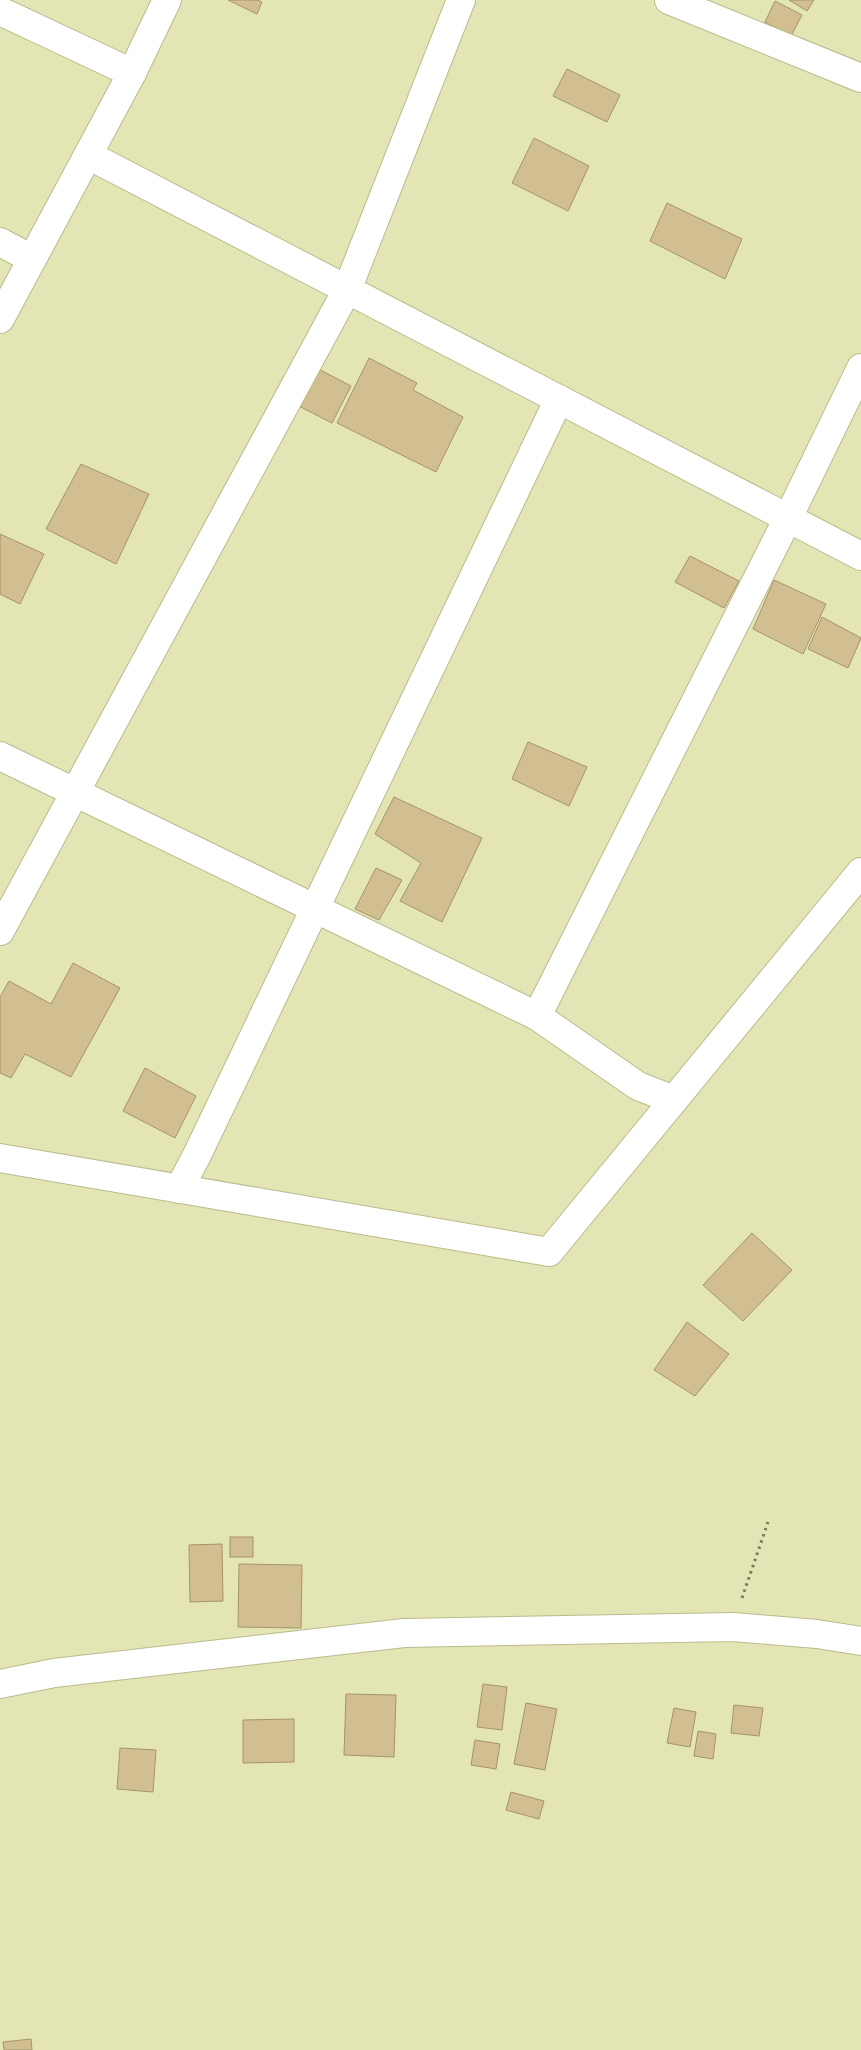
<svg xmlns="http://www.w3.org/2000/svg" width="861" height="2050" viewBox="0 0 861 2050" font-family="Inter,sans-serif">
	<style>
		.building { fill: #d1bf92; stroke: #a59468 }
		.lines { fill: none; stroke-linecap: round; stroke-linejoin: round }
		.minor-casing { stroke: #babb8c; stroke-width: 30 }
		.path { stroke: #7a7a5b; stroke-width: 3; stroke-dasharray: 2.5 4; stroke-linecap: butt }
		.minor { stroke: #fff; stroke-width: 28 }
	</style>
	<rect width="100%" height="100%" fill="#e4e5b4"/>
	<!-- building -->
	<g class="building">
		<path d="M 228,0 L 257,0 L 262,2 L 257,14 Z"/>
		<path d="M 789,0 L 814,0 L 807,11 Z"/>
		<path d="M 775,1 L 802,15 L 791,36 L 765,22 Z"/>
		<path d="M 567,69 L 620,95 L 607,122 L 553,96 Z"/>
		<path d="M 534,138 L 589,166 L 568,211 L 512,183 Z"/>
		<path d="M 667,203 L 742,239 L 725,279 L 650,241 Z"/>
		<path d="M 369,358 L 417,383 L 413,390 L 463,417 L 436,472 L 337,423 Z"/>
		<path d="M 303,361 L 351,386 L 332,423 L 283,398 Z"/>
		<path d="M 81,464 L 149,494 L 116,564 L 46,529 Z"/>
		<path d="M 0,534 L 44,554 L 20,604 L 0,594 Z"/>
		<path d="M 690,556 L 739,581 L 724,608 L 675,582 Z"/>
		<path d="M 774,580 L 826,604 L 803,654 L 753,629 Z"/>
		<path d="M 822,617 L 861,638 L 848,668 L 808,649 Z"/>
		<path d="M 528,742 L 587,767 L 569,806 L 512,779 Z"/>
		<path d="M 394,797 L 482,838 L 442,922 L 400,901 L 421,863 L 375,834 Z"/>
		<path d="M 376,868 L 402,880 L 379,920 L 355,909 Z"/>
		<path d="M 73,963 L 120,988 L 71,1077 L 25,1054 L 11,1078 L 0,1073 L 0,997 L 9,981 L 51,1004 Z"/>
		<path d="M 145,1068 L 196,1096 L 175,1138 L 123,1111 Z"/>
		<path d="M 752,1233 L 792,1270 L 743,1321 L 703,1285 Z"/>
		<path d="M 687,1322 L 729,1354 L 695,1396 L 654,1370 Z"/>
		<rect x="230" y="1537" width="23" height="20"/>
		<path d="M 222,1544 L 223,1601 L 190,1602 L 189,1545 Z"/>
		<path d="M 239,1564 L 302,1565 L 301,1628 L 238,1627 Z"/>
		<path d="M 483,1684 L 507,1687 L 502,1730 L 477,1727 Z"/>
		<path d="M 346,1694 L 396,1695 L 394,1757 L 344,1755 Z"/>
		<path d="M 526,1703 L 557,1709 L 545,1770 L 514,1764 Z"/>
		<path d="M 734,1705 L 763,1708 L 759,1736 L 731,1733 Z"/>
		<path d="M 674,1708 L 696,1712 L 690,1747 L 667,1743 Z"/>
		<path d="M 294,1719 L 294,1762 L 243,1763 L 243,1720 Z"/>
		<path d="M 698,1731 L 716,1734 L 713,1759 L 694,1756 Z"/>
		<path d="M 475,1740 L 500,1744 L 496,1769 L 471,1765 Z"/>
		<path d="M 120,1748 L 156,1750 L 153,1792 L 117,1789 Z"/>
		<path d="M 511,1792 L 544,1801 L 539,1819 L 506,1810 Z"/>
		<path d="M 31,2039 L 32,2050 L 4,2050 L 3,2042 Z"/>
	</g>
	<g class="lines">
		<defs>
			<g id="minor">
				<path d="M 669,0 L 861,78"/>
				<path d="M 0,11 L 132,73"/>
				<path d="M 88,155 L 861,556"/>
				<path d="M 0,242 L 32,259"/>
				<path d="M 0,319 L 132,73 L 167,0"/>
				<path d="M 0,756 L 537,1016 L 638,1086 L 674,1100"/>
				<path d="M 0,931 L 347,290 L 461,0"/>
				<path d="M 537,1016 L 788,518 L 861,368"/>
				<path d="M 0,1158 L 549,1252 L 861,872"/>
				<path d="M 179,1189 L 197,1155 L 559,399"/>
				<path d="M 0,1684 L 54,1673 L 404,1633 L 733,1627 L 817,1634 L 861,1641"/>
			</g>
		</defs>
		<!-- minor casing -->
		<use href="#minor" class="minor-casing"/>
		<!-- path -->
		<path class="path" d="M 742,1598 L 768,1522"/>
		<!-- minor -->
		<use href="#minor" class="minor"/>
	</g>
</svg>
